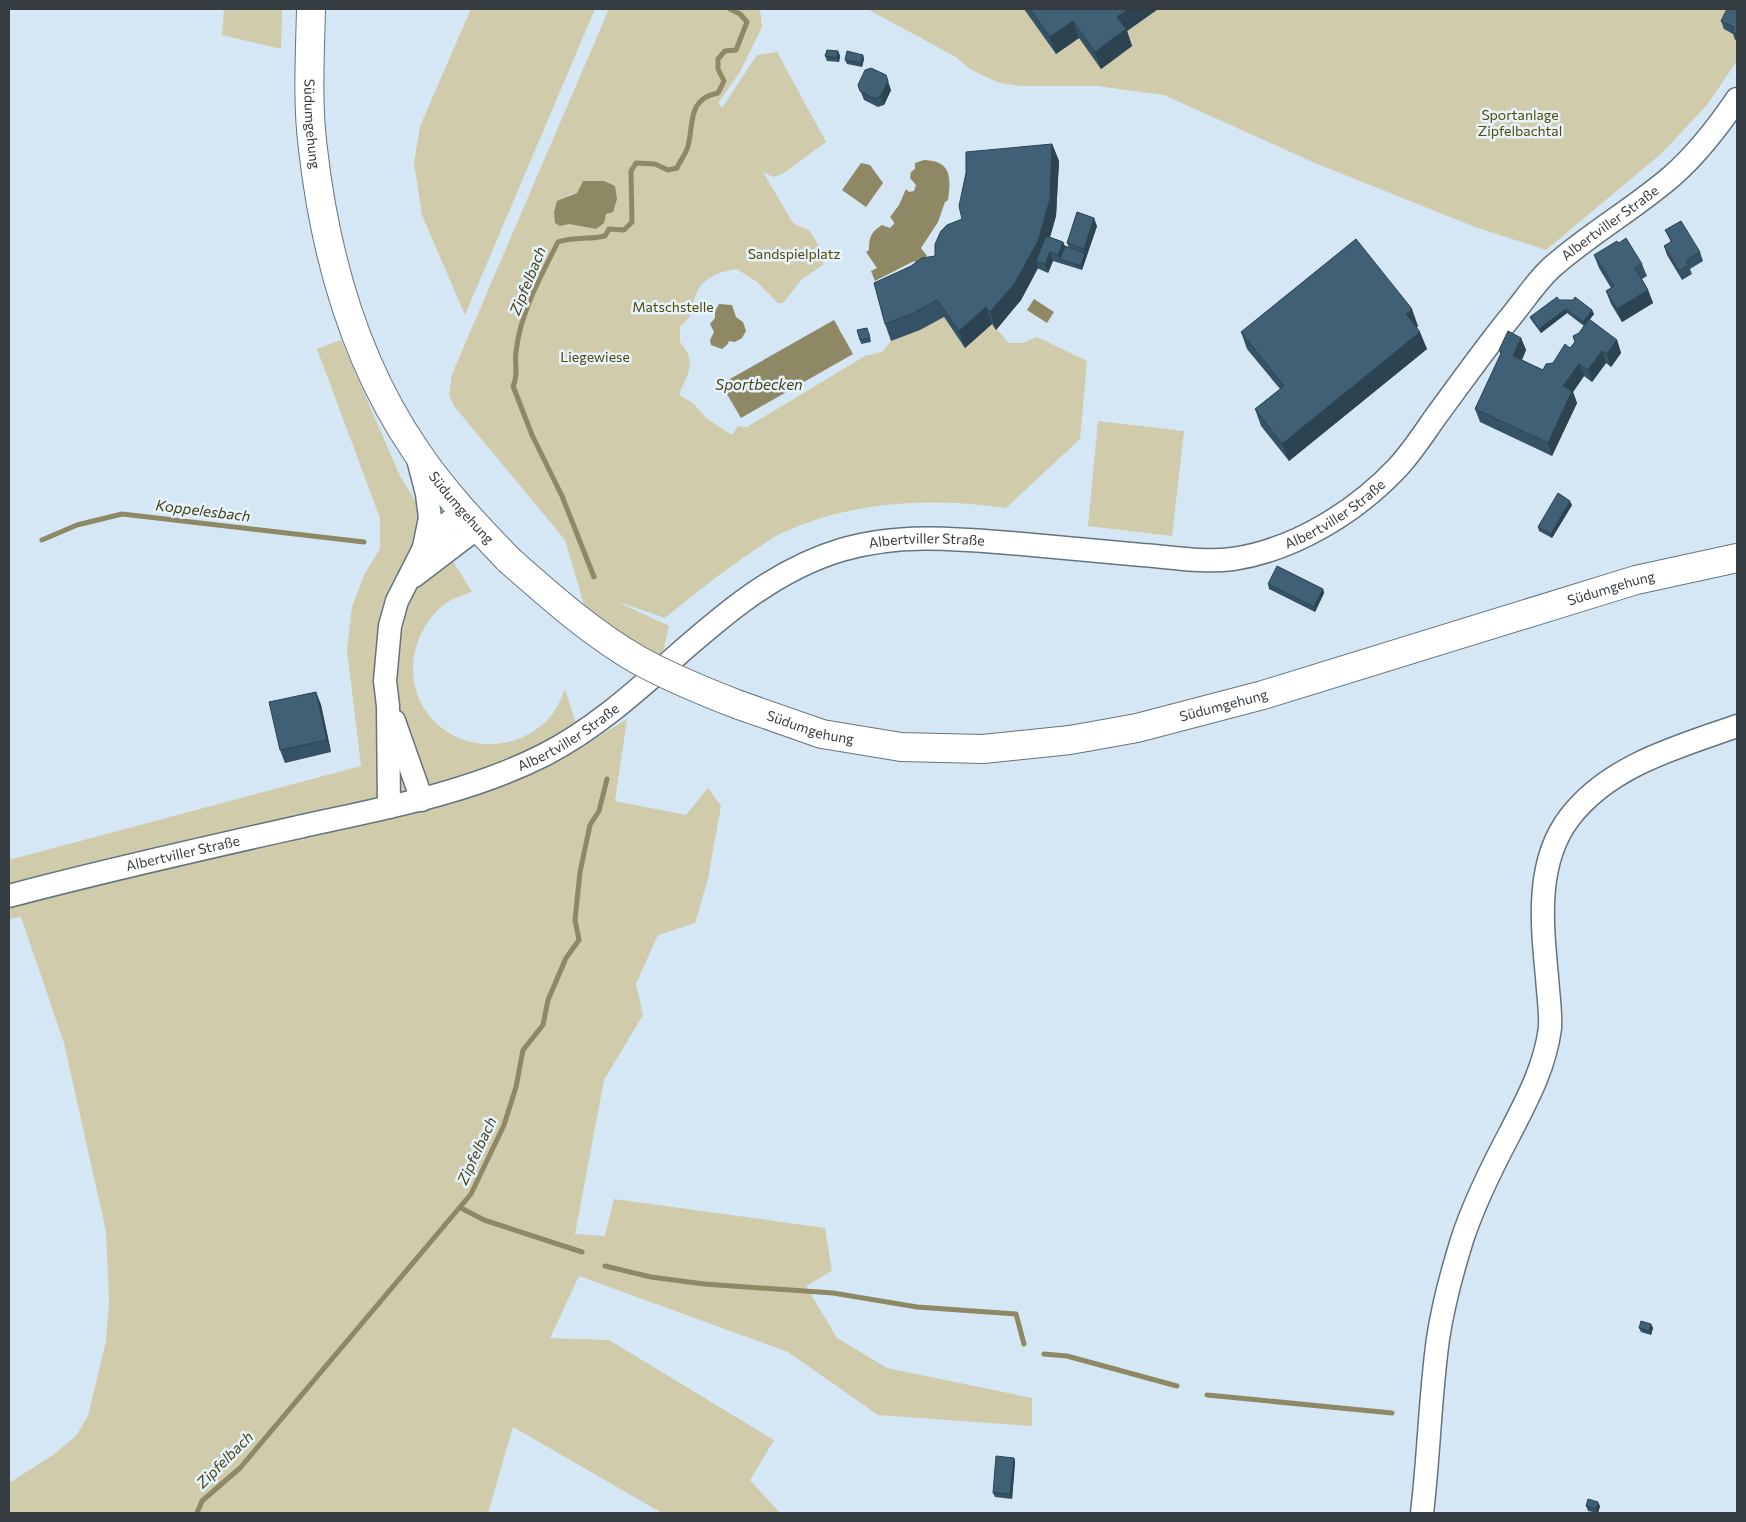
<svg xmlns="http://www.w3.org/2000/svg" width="1746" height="1522" viewBox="0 0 1746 1522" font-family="Commissioner,sans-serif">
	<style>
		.green { fill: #d0cbab; fill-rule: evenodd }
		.water { fill: #8e8864 }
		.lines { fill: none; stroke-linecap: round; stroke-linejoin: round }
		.stream { stroke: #8e8864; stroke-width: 5 }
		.minor-casing { stroke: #64747f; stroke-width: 25 }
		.major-casing { stroke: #64747f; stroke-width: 30 }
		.minor { stroke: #fff; stroke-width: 22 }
		.major { stroke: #fff; stroke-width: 28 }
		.major-bridge-casing { stroke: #64747f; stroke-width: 30; stroke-linecap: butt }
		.major-bridge { stroke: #fff; stroke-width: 28 }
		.wall { fill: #365365 }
		.shaded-wall { fill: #2c4352 }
		.building { fill: #3f6075; stroke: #2c4352 }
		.labels { text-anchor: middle; stroke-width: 5; stroke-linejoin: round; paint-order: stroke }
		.park-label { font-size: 14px; fill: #534904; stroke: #e6f4fe }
		.street-label { font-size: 14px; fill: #363d42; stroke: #e6f4fe }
		.water-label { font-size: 15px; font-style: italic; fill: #484011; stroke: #e6f4fe }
	</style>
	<rect width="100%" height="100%" fill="#d5e7f4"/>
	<!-- green -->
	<g class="green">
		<path d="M 224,9 L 282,9 L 281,49 L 222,35 Z"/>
		<path d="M 471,9 L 595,9 L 465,315 L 422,215 L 414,163 L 420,126 Z"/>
		<path d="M 609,9 L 760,9 L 762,27 L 740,72 L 718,103 L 722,108 L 757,55 L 777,52 L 826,142 L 784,173 L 773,177 L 763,172 L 793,223 L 810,231 L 824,255 L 823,265 L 802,279 L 783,303 L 778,303 L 757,282 L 737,269 C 721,271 705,276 697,292 C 689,307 697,314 680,326 L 680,342 C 698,363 687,374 679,395 L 693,403 L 707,419 L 732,435 L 738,426 L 747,427 L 865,356 L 882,352 L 891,341 L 944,317 L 965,347 L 992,324 L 1009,343 L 1023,343 L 1037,337 L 1087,361 L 1080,439 L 1006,508 C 933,497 850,501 782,533 C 772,537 763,545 753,551 C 722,572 694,594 665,618 L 616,601 L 669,626 L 662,657 L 631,641 L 586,611 L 565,540 L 454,406 L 449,395 L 452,374 ZM 583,181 L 604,181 C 605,198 611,217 596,229 L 569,224 L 568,195 L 577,193 Z"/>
		<path d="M 867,9 L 1737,9 L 1737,61 L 1707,105 L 1661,154 L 1546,250 L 1475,227 L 1315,163 L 1164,95 L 1097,86 L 1021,86 L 999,83 L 970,69 L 956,57 Z"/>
		<path d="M 341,340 L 400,476 L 472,592 C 461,596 450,599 441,607 C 409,636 402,687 433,720 C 462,751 511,752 543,724 C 554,715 560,702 565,689 L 583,746 L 627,719 L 615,801 L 686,815 L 708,788 L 721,806 L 708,879 L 695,923 L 658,935 L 636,984 L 643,1015 L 604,1080 L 575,1234 L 605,1236 L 614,1199 L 825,1228 L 832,1271 L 806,1286 L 837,1338 L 887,1368 L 1032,1398 L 1032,1426 L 878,1415 L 788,1352 L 579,1276 L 550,1338 L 609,1340 L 774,1440 L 750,1480 L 780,1513 L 662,1513 L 513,1427 L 488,1513 L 9,1513 L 9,1483 L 53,1455 L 76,1436 L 88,1416 L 106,1341 L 109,1302 L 106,1231 L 64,1043 L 21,917 L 9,919 L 9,860 L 361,766 L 347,650 L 352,607 L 364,575 L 380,549 L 380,518 L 317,349 Z"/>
		<path d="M 1098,421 L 1184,431 L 1172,536 L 1088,526 Z"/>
	</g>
	<!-- water -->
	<g class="water">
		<path d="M 924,160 C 952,161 951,178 948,200 L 945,202 L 938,222 L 921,248 L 927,256 L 918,265 L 914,261 L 875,281 L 871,271 L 877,268 L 866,252 L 869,250 C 869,237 871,232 882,225 L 890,228 L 894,224 L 894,222 L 890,217 L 899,205 L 906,189 L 909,192 L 914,191 L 916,185 L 910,178 L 911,172 L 915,169 L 915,163 Z"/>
		<path d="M 861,163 L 870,165 L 883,183 L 866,207 L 842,190 Z"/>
		<path d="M 583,181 L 604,181 L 615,186 L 617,199 L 613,212 L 606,214 L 604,223 L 596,229 L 569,224 L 560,226 L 555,223 L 554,212 L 557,201 L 577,193 Z"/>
		<path d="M 1034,299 L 1054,312 L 1047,323 L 1027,310 Z"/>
		<path d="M 719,304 L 732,305 L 736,317 L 743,322 L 746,331 L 742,338 L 735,342 L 729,341 L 727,345 L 722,349 L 711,345 L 710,340 L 714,332 L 710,324 L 715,318 L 715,311 Z"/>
		<path d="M 834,320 L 853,354 L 741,418 L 721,384 Z"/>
	</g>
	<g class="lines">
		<!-- stream -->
		<g class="stream">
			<path d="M 42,540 L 77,525 L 122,514 L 364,542"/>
			<path d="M 594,577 L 562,496 L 532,435 L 513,386 C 519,374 514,364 516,352 C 520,313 541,276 558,242 C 574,236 589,240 605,236 L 609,229 L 624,230 L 632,222 L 631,171 L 636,163 L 655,164 L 668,170 L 677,168 C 680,161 686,154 688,146 C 694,123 687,99 718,93 L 724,81 L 718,69 L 718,59 L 725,51 L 736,50 L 747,22 L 740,14 L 730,9"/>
			<path d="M 461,1208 L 484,1220 L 582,1252"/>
			<path d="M 605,1266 L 651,1277 L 704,1284 L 833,1293 L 917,1307 L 1016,1314 L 1024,1344"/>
			<path d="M 1044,1354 L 1067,1356 L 1177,1386"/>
			<path d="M 1207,1395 L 1392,1413"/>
			<path d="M 197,1513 L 202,1501 L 240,1468 L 471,1194 L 504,1125 L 516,1087 L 523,1050 L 543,1025 L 548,1000 L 566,958 L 579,940 L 575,920 L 580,872 L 590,825 L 599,811 L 607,779"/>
		</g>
		<defs>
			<g id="minor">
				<path d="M 418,459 L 427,494 L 430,518 L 424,547"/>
				<path d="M 414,576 L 477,528"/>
				<path d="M 394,721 L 422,800"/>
				<path d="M 389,807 L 388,706 L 385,681 L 390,626 L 397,601 L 424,548 L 439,530 L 463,511"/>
				<path id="s1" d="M 9,896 C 106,870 205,848 303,826 C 385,808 469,793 544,755 C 652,700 722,586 841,550 C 900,532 962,539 1022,544 C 1062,548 1102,551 1142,555 C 1171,557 1203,563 1233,559 C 1294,550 1356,512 1398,467 C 1411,453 1423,435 1434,419 C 1460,384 1485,348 1513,314 C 1525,299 1537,281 1551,268 C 1589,234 1634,209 1672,176 C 1695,156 1720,124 1737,99"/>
				<path d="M 1422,1513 C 1429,1455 1430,1396 1438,1339 C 1443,1305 1452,1272 1462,1240 C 1474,1203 1491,1169 1509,1135 C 1527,1100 1545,1067 1550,1028 C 1551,1012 1548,993 1547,977 C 1542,924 1535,862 1570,817 C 1610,765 1678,747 1737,726"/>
			</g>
			<g id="major">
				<path id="s2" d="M 311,9 C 310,55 307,103 313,149 C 325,254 355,362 416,451 C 442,490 476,526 509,560"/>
				<path id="s3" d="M 739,705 L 822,734 L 901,747 L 983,749 L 1070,740 L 1137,728 L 1263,695 L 1636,580 L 1737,558"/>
			</g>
		</defs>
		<!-- minor casing -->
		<use href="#minor" class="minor-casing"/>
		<!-- major casing -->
		<use href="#major" class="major-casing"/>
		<!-- minor -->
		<use href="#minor" class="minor"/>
		<!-- major -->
		<use href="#major" class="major"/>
		<defs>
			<path id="major-bridge" d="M 509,560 C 550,596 591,633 638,660 C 671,678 705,692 739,705"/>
		</defs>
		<!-- major-bridge casing -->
		<use href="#major-bridge" class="major-bridge-casing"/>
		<!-- major-bridge -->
		<use href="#major-bridge" class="major-bridge"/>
	</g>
	<!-- wall -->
	<g class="wall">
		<path d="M 1024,9 L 1158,9 L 1127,31 L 1132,46 L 1101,69 L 1079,38 L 1056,54 Z"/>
		<path d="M 1737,9 L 1737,41 L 1735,40 L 1733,34 L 1724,29 L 1721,21 Z"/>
		<path d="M 838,51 L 840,56 L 839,62 L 827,61 L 825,56 Z"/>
		<path d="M 863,55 L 864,59 L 862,67 L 847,64 L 845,60 Z"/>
		<path d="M 858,85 L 891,90 L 884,105 L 878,107 L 864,100 Z"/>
		<path d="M 1052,144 L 1059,161 L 1056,216 L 1050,237 L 1063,242 L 1065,246 L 1069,247 L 1067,243 L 1097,226 L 1082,270 L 1053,261 L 1048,273 L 1039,269 L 1038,268 L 1021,300 L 996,330 L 992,324 L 965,348 L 944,317 L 920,330 L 891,341 L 885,324 L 962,219 Z"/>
		<path d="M 1665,230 L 1700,252 L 1703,261 L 1690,269 L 1692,274 L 1682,280 L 1667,255 L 1664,246 L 1671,242 Z"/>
		<path d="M 1619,243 L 1642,264 L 1647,276 L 1642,279 L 1648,290 L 1653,303 L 1622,322 L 1611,304 L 1606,291 L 1611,288 L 1599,268 L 1594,255 Z"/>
		<path d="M 1559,300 L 1592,310 L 1594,314 L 1589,320 L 1617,340 L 1621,353 L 1611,367 L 1606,363 L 1592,382 L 1584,376 L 1573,392 L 1577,403 L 1552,456 L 1480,422 L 1475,409 L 1501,355 L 1499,350 L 1521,338 L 1526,350 L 1522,360 L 1543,370 L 1553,363 L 1570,348 L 1575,342 L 1579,333 L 1584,326 L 1567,313 L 1541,333 L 1532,321 L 1530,317 Z"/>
		<path d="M 1418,326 L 1417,327 L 1427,349 L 1289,461 L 1261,426 L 1255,409 L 1280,389 L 1247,349 L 1241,332 Z"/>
		<path d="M 869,332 L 871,342 L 861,344 L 860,340 Z"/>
		<path d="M 1572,505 L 1552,538 L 1539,531 L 1538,527 Z"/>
		<path d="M 1268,584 L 1323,589 L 1324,593 L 1315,612 L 1269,589 Z"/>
		<path d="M 316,692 L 321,705 L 331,752 L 285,763 L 280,750 Z"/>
		<path d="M 1651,1324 L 1653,1328 L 1651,1335 L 1641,1332 L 1639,1328 Z"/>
		<path d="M 1014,1458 L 1015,1462 L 1012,1499 L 995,1497 L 993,1493 Z"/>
		<path d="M 1586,1506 L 1600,1506 L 1598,1513 L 1588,1511 Z"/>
	</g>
	<!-- shaded-wall -->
	<g class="shaded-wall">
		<path d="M 1128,9 L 1158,9 L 1127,31 L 1132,46 L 1101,69 L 1095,52 L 1117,17 Z"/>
		<path d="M 1073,21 L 1079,38 L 1056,54 L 1050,37 Z"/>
		<path d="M 838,51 L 840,56 L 839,62 L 837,58 Z"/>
		<path d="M 863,55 L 864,59 L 862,67 L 861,63 Z"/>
		<path d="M 886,75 L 891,90 L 884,105 L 881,96 Z"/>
		<path d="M 1052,144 L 1059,161 L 1056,216 L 1044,258 L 1036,261 L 1038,268 L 1021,300 L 996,330 L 990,312 Z"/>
		<path d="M 1094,218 L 1097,226 L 1082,270 L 1081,266 L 1085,253 L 1084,249 Z"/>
		<path d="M 1063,242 L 1066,250 L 1060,259 L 1058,255 Z"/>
		<path d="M 1050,252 L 1053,261 L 1048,273 L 1045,264 Z"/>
		<path d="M 1648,290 L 1653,303 L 1622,322 L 1617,309 Z"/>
		<path d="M 986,307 L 992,324 L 965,348 L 959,331 Z"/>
		<path d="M 1412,309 L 1418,326 L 1413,331 L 1406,314 Z"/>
		<path d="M 1566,309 L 1567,313 L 1541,333 L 1539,329 Z"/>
		<path d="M 1592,310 L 1594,314 L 1585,326 L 1583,322 Z"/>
		<path d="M 1420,332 L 1427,349 L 1289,461 L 1282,444 Z"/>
		<path d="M 1521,338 L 1526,350 L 1518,369 L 1513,356 Z"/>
		<path d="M 1617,340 L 1621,353 L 1611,367 L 1607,354 Z"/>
		<path d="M 1602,351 L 1606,363 L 1592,382 L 1588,370 Z"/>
		<path d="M 1579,364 L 1584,376 L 1573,392 L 1577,403 L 1552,456 L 1548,443 L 1563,386 Z"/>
		<path d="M 1570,501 L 1572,505 L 1552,538 L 1551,534 Z"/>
		<path d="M 1323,589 L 1324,593 L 1315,612 L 1314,607 Z"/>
		<path d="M 316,692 L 321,705 L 331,752 L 327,740 Z"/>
		<path d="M 1651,1324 L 1653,1328 L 1651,1335 L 1649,1331 Z"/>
		<path d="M 1014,1458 L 1015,1462 L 1012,1499 L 1010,1494 Z"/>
		<path d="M 1598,1502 L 1600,1506 L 1598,1513 L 1596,1509 Z"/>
	</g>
	<!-- building -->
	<g class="building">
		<path d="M 1030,9 L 1128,9 L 1117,17 L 1126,29 L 1095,52 L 1073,21 L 1050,37 Z"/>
		<path d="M 1727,9 L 1737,9 L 1737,34 L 1732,32 L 1734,27 L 1721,21 Z"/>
		<path d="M 827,50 L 838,51 L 837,58 L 825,56 Z"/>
		<path d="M 847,51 L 863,55 L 861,63 L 845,60 Z"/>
		<path d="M 871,68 L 886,75 L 888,81 L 881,96 L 875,99 L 860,91 L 858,85 L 865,70 Z"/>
		<path d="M 1052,144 L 1050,199 L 1038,241 L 1015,283 L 990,312 L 986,307 L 959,331 L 937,300 L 914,313 L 885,324 L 874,283 L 911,266 L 922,258 L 935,256 L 935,244 L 941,231 L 947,225 L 962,219 L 959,206 L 966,173 L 966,152 Z"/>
		<path d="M 1077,212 L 1094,218 L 1084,249 L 1067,243 Z"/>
		<path d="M 1681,221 L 1700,252 L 1686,261 L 1689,265 L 1679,271 L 1664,246 L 1672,241 L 1665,230 Z"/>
		<path d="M 1046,236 L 1063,242 L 1058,255 L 1050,252 L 1045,264 L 1036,261 Z"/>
		<path d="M 1626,238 L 1642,264 L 1635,268 L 1648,290 L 1617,309 L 1606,291 L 1614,286 L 1594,255 L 1617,241 L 1619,243 Z"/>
		<path d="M 1356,239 L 1412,309 L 1406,314 L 1420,332 L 1282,444 L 1255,409 L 1284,386 L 1241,332 Z"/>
		<path d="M 1065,246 L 1085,253 L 1081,266 L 1060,259 Z"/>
		<path d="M 1557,297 L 1559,300 L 1573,300 L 1575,297 L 1592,310 L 1583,322 L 1566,309 L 1539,329 L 1530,317 Z"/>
		<path d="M 1589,319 L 1617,340 L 1607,354 L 1602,351 L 1588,370 L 1579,364 L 1563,386 L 1572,391 L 1548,443 L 1475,409 L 1502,351 L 1499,350 L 1508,331 L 1521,338 L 1513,356 L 1543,370 L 1546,364 L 1553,363 L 1565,344 L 1570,348 L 1575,342 L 1573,336 L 1579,333 Z"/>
		<path d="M 867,328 L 870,338 L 860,340 L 857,330 Z"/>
		<path d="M 1558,493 L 1570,501 L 1551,534 L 1538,527 Z"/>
		<path d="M 1277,566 L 1323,589 L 1314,607 L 1268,584 Z"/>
		<path d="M 316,692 L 327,740 L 280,750 L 269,702 Z"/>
		<path d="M 1641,1321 L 1651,1324 L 1649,1331 L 1639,1328 Z"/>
		<path d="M 996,1456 L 1014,1458 L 1010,1494 L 993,1493 Z"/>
		<path d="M 1588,1499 L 1598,1502 L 1596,1509 L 1586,1506 Z"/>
	</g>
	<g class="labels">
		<!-- park labels -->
		<g class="park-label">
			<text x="1520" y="120">Sportanlage<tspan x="1520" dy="16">Zipfelbachtal</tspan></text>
			<text x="794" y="259">Sandspielplatz</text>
			<text x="673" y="312">Matschstelle</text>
			<text x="595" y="362">Liegewiese</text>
		</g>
		<!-- street labels -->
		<g class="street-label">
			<text dy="5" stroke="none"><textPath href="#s2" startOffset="115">Südumgehung</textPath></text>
			<text dy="5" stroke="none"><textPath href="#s1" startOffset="1829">Albertviller Straße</textPath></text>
			<text dy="5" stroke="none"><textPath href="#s2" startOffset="535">Südumgehung</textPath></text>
			<text dy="5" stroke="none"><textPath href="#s1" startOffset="1424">Albertviller Straße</textPath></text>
			<text dy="5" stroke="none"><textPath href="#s1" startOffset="1004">Albertviller Straße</textPath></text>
			<text dy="5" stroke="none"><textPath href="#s3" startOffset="900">Südumgehung</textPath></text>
			<text dy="5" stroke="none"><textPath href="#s3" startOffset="495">Südumgehung</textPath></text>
			<text dy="5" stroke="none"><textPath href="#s3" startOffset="75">Südumgehung</textPath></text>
			<text dy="5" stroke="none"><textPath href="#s1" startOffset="584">Albertviller Straße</textPath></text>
			<text dy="5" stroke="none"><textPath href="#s1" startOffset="179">Albertviller Straße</textPath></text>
		</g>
		<!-- water labels -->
		<g class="water-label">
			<text transform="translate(528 281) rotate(-68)" y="5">Zipfelbach</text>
			<text x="759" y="390">Sportbecken</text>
			<text transform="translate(203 511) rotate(7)" y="5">Koppelesbach</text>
			<text transform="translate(477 1151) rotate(-65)" y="5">Zipfelbach</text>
			<text transform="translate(225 1460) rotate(-45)" y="5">Zipfelbach</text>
		</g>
	</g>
	<!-- border -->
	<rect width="1746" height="1522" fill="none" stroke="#363d42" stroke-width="20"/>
</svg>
